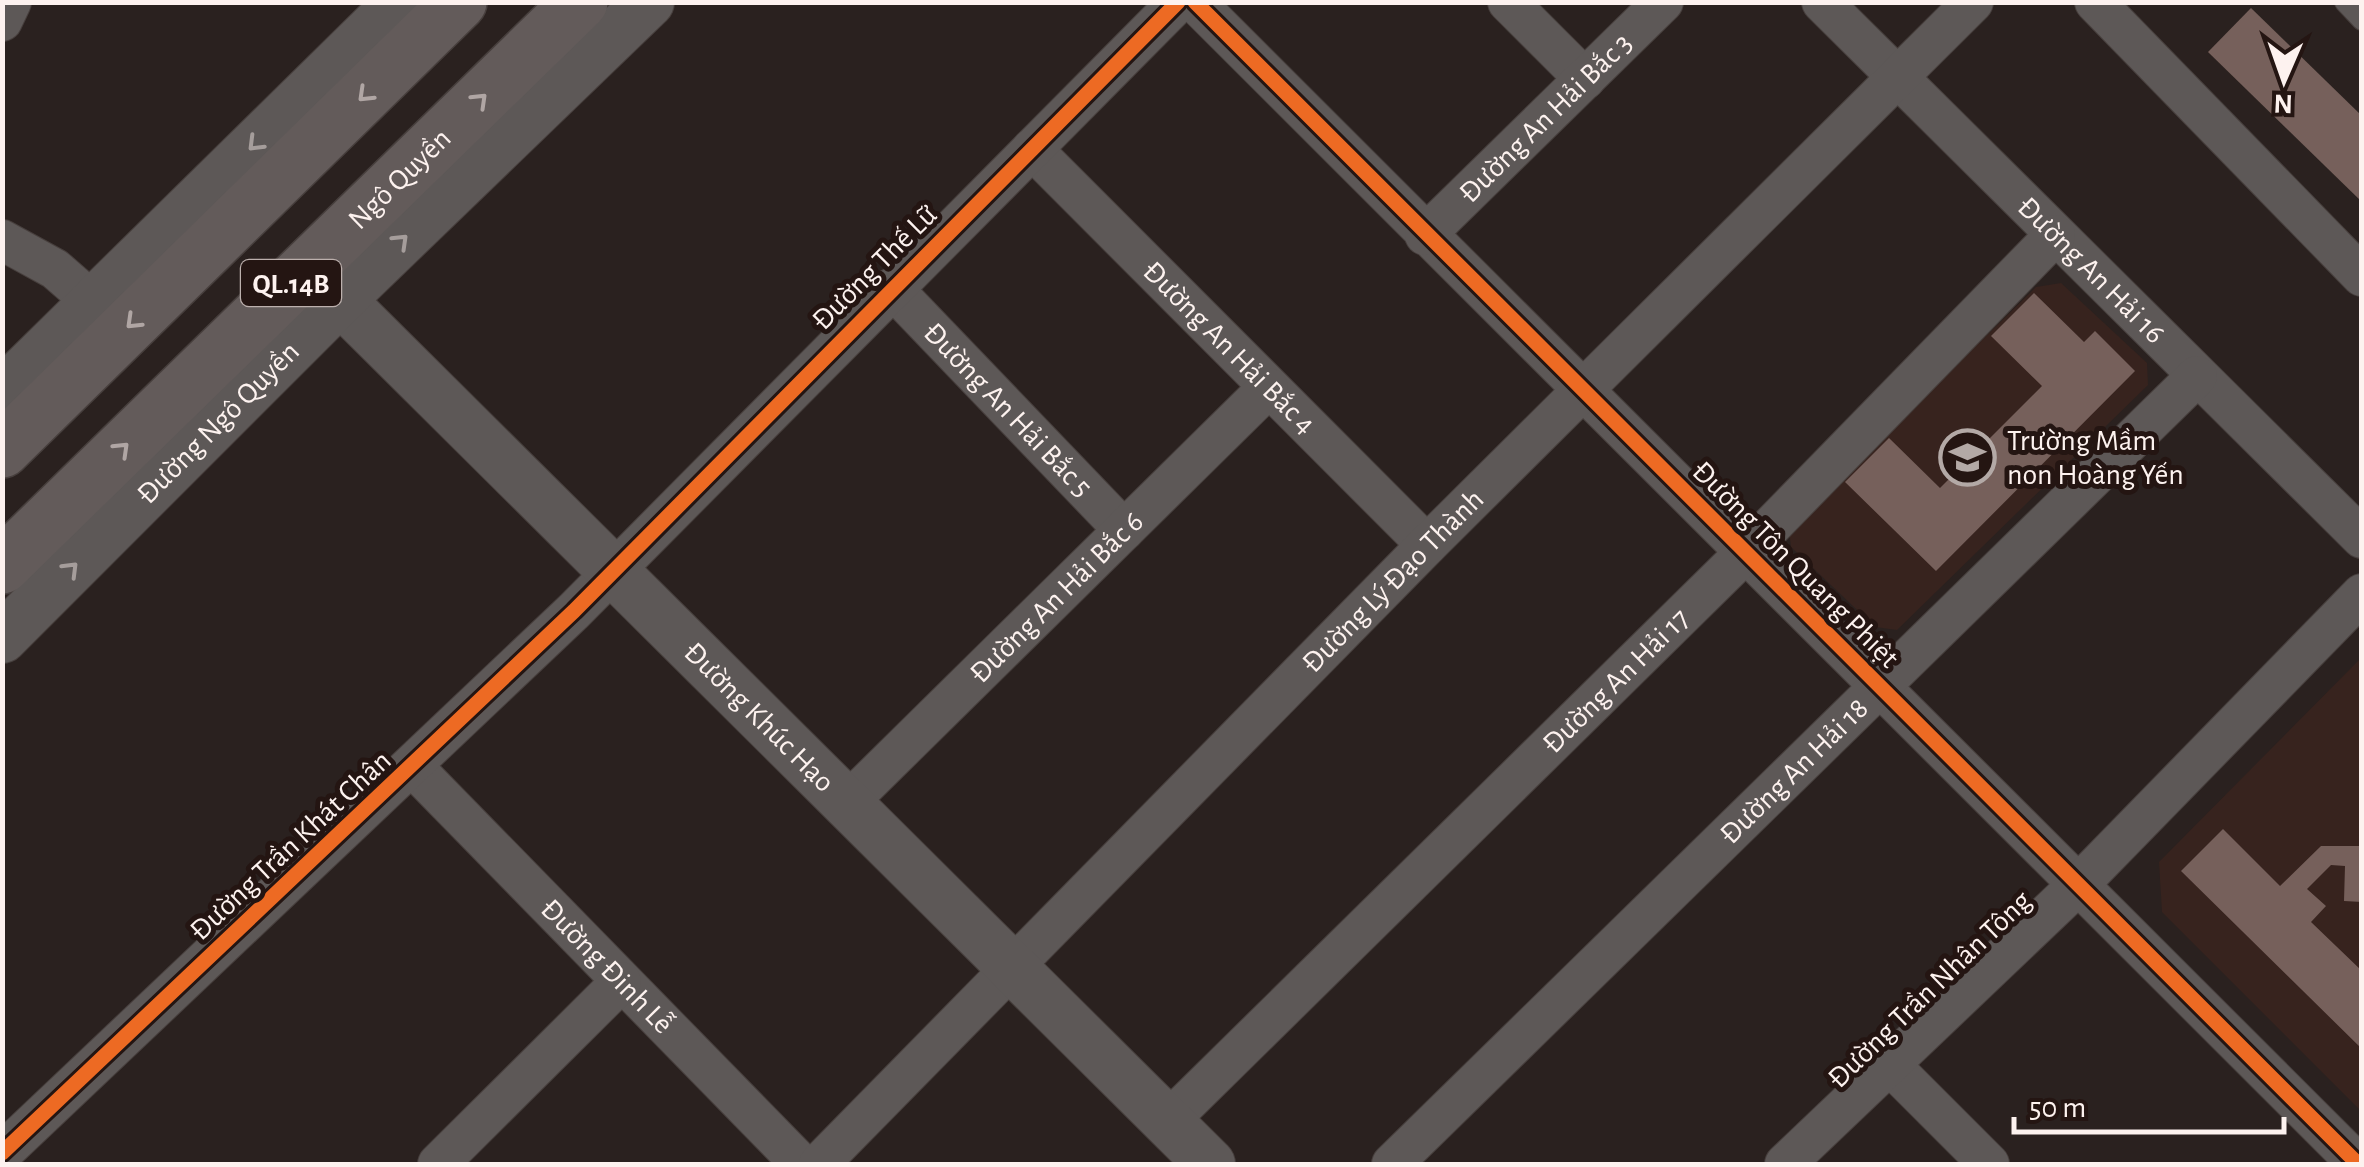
<svg xmlns="http://www.w3.org/2000/svg" width="2364" height="1167" viewBox="0 0 2364 1167" font-family="'Alegreya Sans',sans-serif">
	<style>
		.built { fill: #37231e }
		.building { fill: #76605b }
		.lines { fill: none; stroke-linecap: round; stroke-linejoin: round }
		.service-casing { stroke: #473f3d; stroke-width: 22 }
		.minor-casing { stroke: #473f3d; stroke-width: 42 }
		.tertiary-casing { stroke: #473f3d; stroke-width: 52 }
		.trunk-casing { stroke: #473f3d; stroke-width: 58 }
		.service { stroke: #5d5857; stroke-width: 20 }
		.minor { stroke: #5d5857; stroke-width: 40 }
		.tertiary { stroke: #5d5857; stroke-width: 50 }
		.trunk { stroke: #635b5a; stroke-width: 55 }
		.cycleway-casing { stroke: #241512; stroke-width: 21 }
		.cycleway { stroke: #ed6a23; stroke-width: 15 }
		.oneway { stroke: #b0a6a4 }
		.oneway2 { stroke: #a59d9b }
		.labels { text-anchor: middle; stroke-width: 10; stroke-linejoin: round; paint-order: stroke }
		.shield { fill: #241512; stroke: #bcb0ad; stroke-width: 2.5 }
		.shield-label { font-size: 28px; font-weight: bold; fill: #fdf2ef }
		.street-label { font-size: 30px; fill: #fdf2ef; stroke: #241512 }
		.poi-label { font-size: 30px; fill: #fdf2ef; stroke: #241512; text-anchor: start }
	</style>
	<rect width="100%" height="100%" fill="#2a211f"/>
	<!-- built -->
	<g class="built">
		<path d="M 2061,283 L 2147,363 L 2148,385 L 1897,630 L 1875,627 L 1791,547 L 1789,530 L 2036,287 Z"/>
		<path d="M 2361,658 L 2361,1111 L 2162,912 L 2159,862 Z"/>
	</g>
	<!-- building -->
	<g class="building">
		<path d="M 2251,8 L 2362,116 L 2362,202 L 2208,52 Z"/>
		<path d="M 2034,293 L 2084,342 L 2095,331 L 2135,371 L 1936,571 L 1845,482 L 1889,438 L 1940,488 L 2042,386 L 1991,336 Z"/>
		<path d="M 2223,829 L 2280,886 L 2321,846 L 2362,846 L 2362,902 L 2344,901 L 2345,866 L 2331,865 L 2307,889 L 2326,906 L 2311,922 L 2362,971 L 2362,1049 L 2181,871 Z"/>
	</g>
	<g class="lines">
		<defs>
			<path id="service" d="M 2345,2 L 2362,20"/>
			<g id="minor">
				<path d="M 1195,2 L 2358,1164"/>
				<path d="M 1508,2 L 1585,79"/>
				<path id="s1" d="M 1822,2 L 2362,538"/>
				<path d="M 2095,2 L 2362,276"/>
				<path d="M 2,21 L 11,2"/>
				<path id="s2" d="M 1032,149 L 1427,545"/>
				<path id="s3" d="M 1425,235 L 1663,2"/>
				<path d="M 2,240 L 55,269 L 94,303"/>
				<path id="s4" d="M 892,288 L 1124,530"/>
				<path id="s5" d="M 413,767 L 801,1164"/>
				<path id="s6" d="M 846,804 L 1268,388"/>
				<path d="M 1889,1064 L 1989,1164"/>
				<path id="s7" d="M 1168,1121 L 1746,552 L 2055,235"/>
				<path d="M 2,1153 L 574,611 L 1178,2"/>
				<path d="M 438,1164 L 621,982"/>
				<path id="s8" d="M 819,1164 L 1427,545 L 1973,2"/>
				<path id="s9" d="M 1392,1164 L 2197,376"/>
				<path d="M 1785,1164 L 2080,883 L 2362,594"/>
			</g>
			<g id="tertiary">
				<path id="s10" d="M 307,267 L 1210,1164"/>
				<path d="M 2,393 L 400,2"/>
				<path id="s11" d="M 2,638 L 340,300 L 649,2"/>
			</g>
			<g id="trunk">
				<path d="M 2,450 L 459,2"/>
				<path id="s12" d="M 2,566 L 580,2"/>
			</g>
		</defs>
		<!-- service casing -->
		<use href="#service" class="service-casing"/>
		<!-- minor casing -->
		<use href="#minor" class="minor-casing"/>
		<!-- tertiary casing -->
		<use href="#tertiary" class="tertiary-casing"/>
		<!-- trunk casing -->
		<use href="#trunk" class="trunk-casing"/>
		<!-- service -->
		<use href="#service" class="service"/>
		<!-- minor -->
		<use href="#minor" class="minor"/>
		<!-- tertiary -->
		<use href="#tertiary" class="tertiary"/>
		<!-- trunk -->
		<use href="#trunk" class="trunk"/>
		<defs>
			<g id="cycleway">
				<path d="M 1195,2 L 2358,1164"/>
				<path d="M 2,1153 L 574,611 L 1178,2"/>
			</g>
		</defs>
		<!-- cycleway casing -->
		<use href="#cycleway" class="cycleway-casing"/>
		<!-- cycleway -->
		<use href="#cycleway" class="cycleway"/>
	</g>
	<!-- one-way arrows -->
	<defs><path id="oneway-chevron" d="M-2-3.5L2.5 0L-2 3.5" fill="none" stroke-width="1.6" stroke-linecap="round" stroke-linejoin="round" transform="scale(2.5)"/></defs>
	<g class="oneway">
		<use href="#oneway-chevron" transform="translate(365 95) rotate(136)"/>
		<use href="#oneway-chevron" transform="translate(480 100) rotate(-44)"/>
		<use href="#oneway-chevron" transform="translate(133 322) rotate(136)"/>
		<use href="#oneway-chevron" transform="translate(122 449) rotate(-44)"/>
	</g>
	<g class="oneway2">
		<use href="#oneway-chevron" transform="translate(255 144) rotate(135)"/>
		<use href="#oneway-chevron" transform="translate(401 241) rotate(-44)"/>
		<use href="#oneway-chevron" transform="translate(71 569) rotate(-45)"/>
	</g>
	<!-- icons -->
	<defs>
		<symbol id="school-ring" viewBox="-11 -11 22 22"><circle r="9.5" fill="#241512" stroke="#b3a9a6" stroke-width="1.5"/><path d="M0-5L7-2L0 1L-7-2ZM-4 1L0 2.5L4 1V4Q0 6-4 4Z" fill="#b3a9a6"/></symbol>
	</defs>
	<g fill-rule="evenodd">
		<use href="#school-ring" x="1936" y="426" width="63" height="63"/>
	</g>
	<g class="labels">
		<!-- shield labels -->
		<rect class="shield" x="241" y="260" width="100" height="46" rx="8"/>
		<g class="shield-label">
			<text x="291" y="293">QL.14B</text>
		</g>
		<!-- street labels -->
		<g class="street-label">
			<text dy="10" stroke="none"><textPath href="#s3" startOffset="168">Đường An Hải Bắc 3</textPath></text>
			<text dy="10" stroke="none"><textPath href="#s12" startOffset="555">Ngô Quyền</textPath></text>
			<text transform="translate(874 267) rotate(-45)" y="10">Đường Thế Lữ</text>
			<text dy="10" stroke="none"><textPath href="#s1" startOffset="380">Đường An Hải 16</textPath></text>
			<text dy="10" stroke="none"><textPath href="#s2" startOffset="280">Đường An Hải Bắc 4</textPath></text>
			<text dy="10" stroke="none"><textPath href="#s4" startOffset="168">Đường An Hải Bắc 5</textPath></text>
			<text dy="10" stroke="none"><textPath href="#s11" startOffset="305">Đường Ngô Quyền</textPath></text>
			<text transform="translate(1796 564) rotate(45)" y="10">Đường Tôn Quang Phiệt</text>
			<text dy="10" stroke="none"><textPath href="#s8" startOffset="818">Đường Lý Đạo Thành</textPath></text>
			<text dy="10" stroke="none"><textPath href="#s6" startOffset="295">Đường An Hải Bắc 6</textPath></text>
			<text dy="10" stroke="none"><textPath href="#s7" startOffset="628">Đường An Hải 17</textPath></text>
			<text dy="10" stroke="none"><textPath href="#s10" startOffset="638">Đường Khúc Hạo</textPath></text>
			<text dy="10" stroke="none"><textPath href="#s9" startOffset="562">Đường An Hải 18</textPath></text>
			<text transform="translate(290 845) rotate(-43)" y="10">Đường Trần Khát Chân</text>
			<text dy="10" stroke="none"><textPath href="#s5" startOffset="278">Đường Đinh Lễ</textPath></text>
			<text transform="translate(1929 989) rotate(-44)" y="10">Đường Trần Nhân Tông</text>
		</g>
		<!-- poi labels -->
		<g class="poi-label">
			<text x="2007" y="450">Trường Mầm<tspan x="2007" dy="34">non Hoàng Yến</tspan></text>
		</g>
	</g>
	<!-- border -->
	<rect width="2364" height="1167" fill="none" stroke="#fdf2ef" stroke-width="10"/>
	<!-- north arrow -->
	<g transform="translate(2284 80) rotate(182)" stroke="#241512" stroke-width="8" paint-order="stroke">
	<path d="M0-8L18 38L0 25L-18 38Z" fill="#fdf2ef"/>
	<text y="-15" font-size="28" font-weight="bold" text-anchor="middle" fill="#fdf2ef">N</text>
	</g>
	<!-- scale -->
	<path d="M2014 1117v15h270v-15" fill="none" stroke="#fdf2ef" stroke-width="5"/>
	<text x="2029" y="1117" font-size="30" fill="#fdf2ef" stroke="#241512" stroke-width="8" paint-order="stroke">50 m</text>
</svg>
